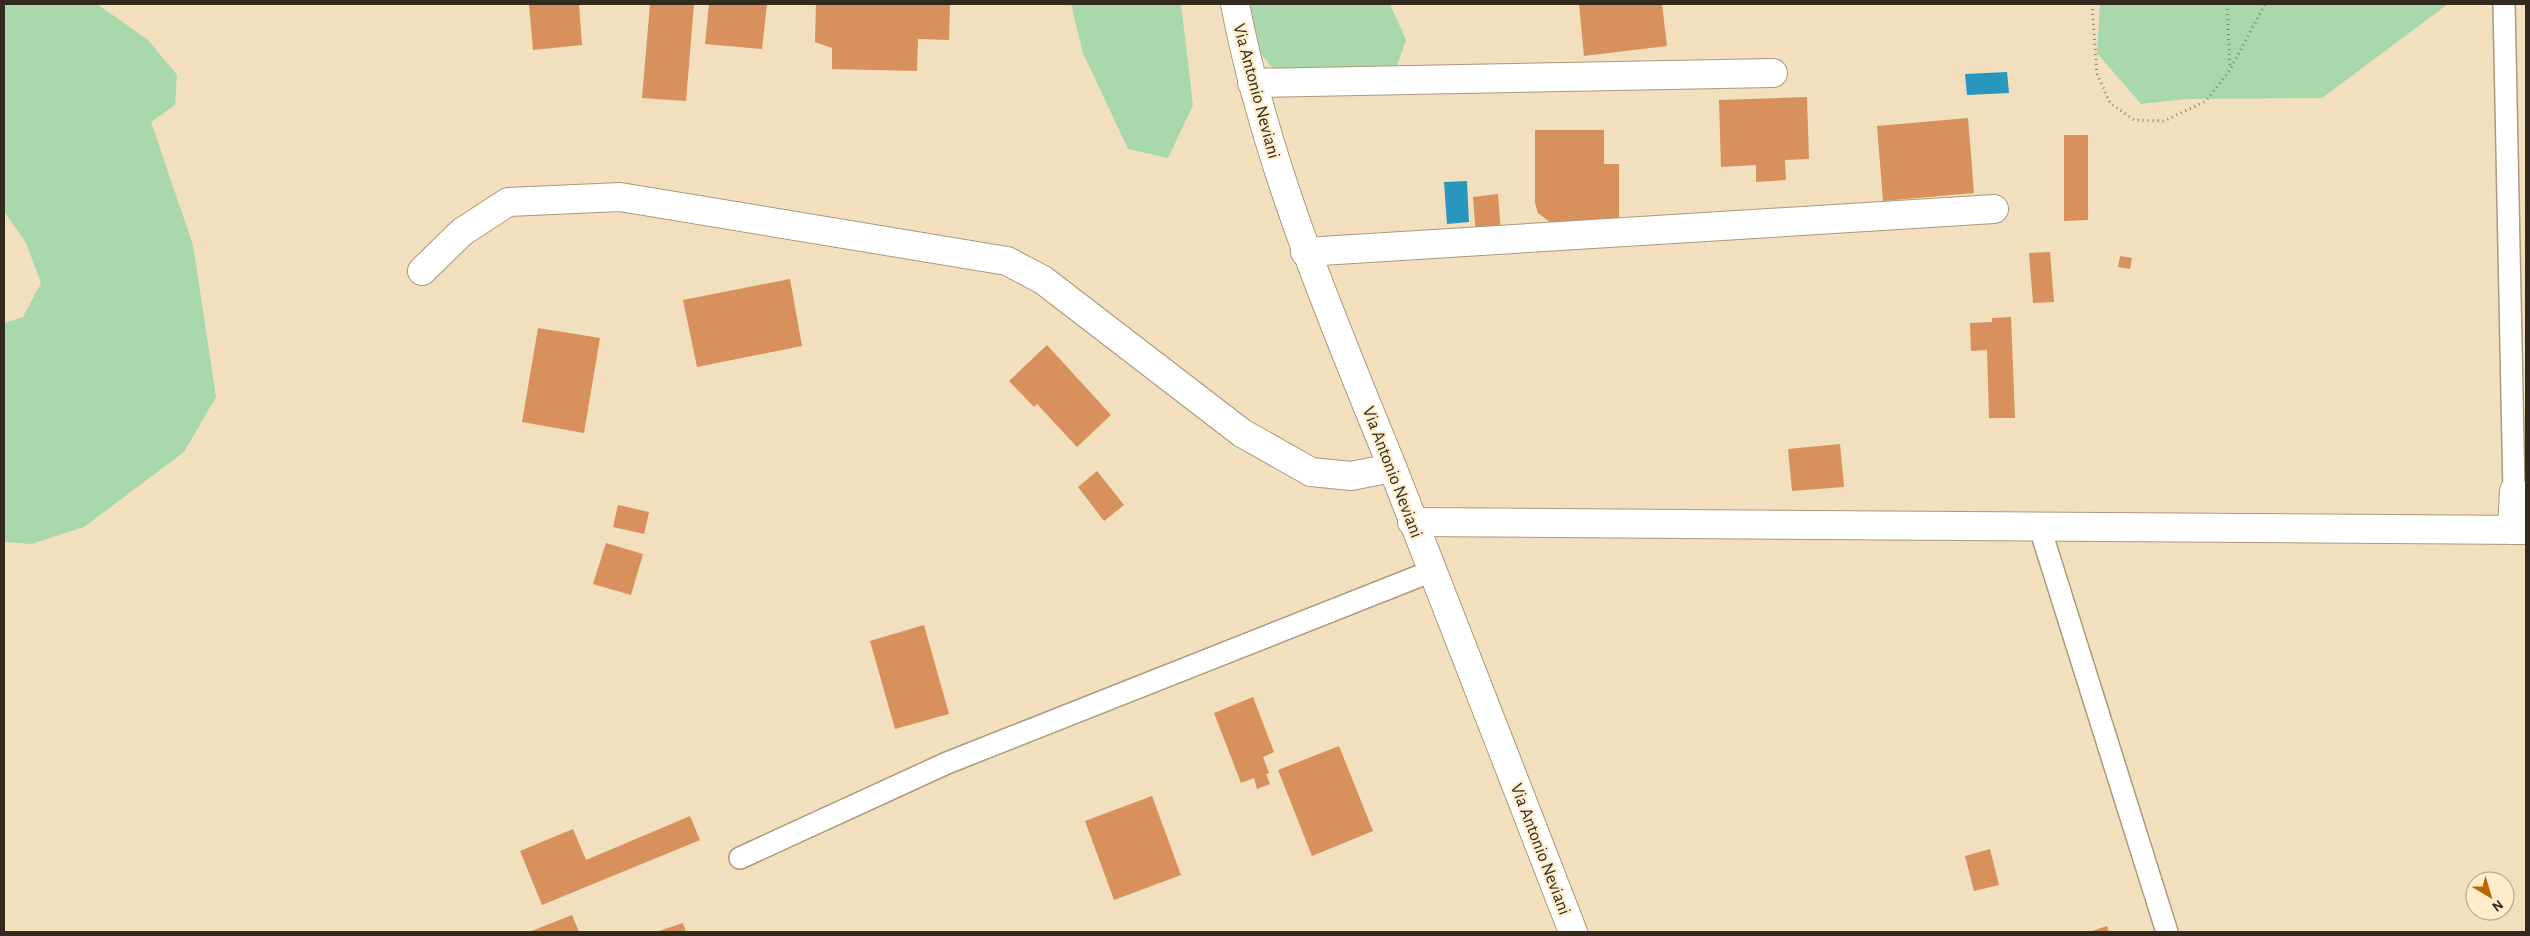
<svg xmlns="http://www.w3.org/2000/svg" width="2530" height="936" viewBox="0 0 2530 936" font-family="'Alegreya Sans',sans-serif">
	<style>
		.green { fill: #a9d8ac }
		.water { fill: #2a96bd }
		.building { fill: #d8905d }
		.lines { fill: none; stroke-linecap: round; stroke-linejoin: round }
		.service-casing { stroke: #ab9a7b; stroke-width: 24 }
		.minor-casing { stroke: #ab9a7b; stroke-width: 30 }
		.path { stroke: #90836c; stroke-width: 3; stroke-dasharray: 1 4; stroke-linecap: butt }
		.service { stroke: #fff; stroke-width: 21 }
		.minor { stroke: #fff; stroke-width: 28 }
		.labels { text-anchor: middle; stroke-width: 4.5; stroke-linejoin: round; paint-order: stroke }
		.street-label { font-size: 18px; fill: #312a1d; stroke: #feeccb }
	</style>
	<rect width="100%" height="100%" fill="#f1dfbe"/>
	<!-- green -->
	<g class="green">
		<path d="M 4,4 L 97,4 L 148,40 L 177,75 L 175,105 L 151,122 L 193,245 L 216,397 L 184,452 L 84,527 L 31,544 L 4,542 L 4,323 L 23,317 L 41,283 L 26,243 L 4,211 Z"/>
		<path d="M 1071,4 L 1181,4 L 1193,105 L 1168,158 L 1128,149 L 1083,53 Z"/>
		<path d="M 1249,4 L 1390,4 L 1406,40 L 1396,68 L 1279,76 L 1257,49 Z"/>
		<path d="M 2100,4 L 2448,4 L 2322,98 L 2186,99 L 2141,104 L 2097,53 Z"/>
	</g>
	<!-- water -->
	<g class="water">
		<path d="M 2007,72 L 2009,93 L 1967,95 L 1965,74 Z"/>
		<path d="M 1467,181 L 1469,222 L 1447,224 L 1444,182 Z"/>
	</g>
	<!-- building -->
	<g class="building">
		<path d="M 529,4 L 579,4 L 582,45 L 533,50 Z"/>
		<path d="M 650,4 L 694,4 L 686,101 L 642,98 Z"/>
		<path d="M 709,4 L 767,4 L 762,49 L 705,44 Z"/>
		<path d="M 816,4 L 950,4 L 949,40 L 918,39 L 917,71 L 832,69 L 832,48 L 815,42 Z"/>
		<path d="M 1579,4 L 1662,4 L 1667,46 L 1584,56 Z"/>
		<path d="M 1807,97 L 1809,159 L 1785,160 L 1786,180 L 1756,182 L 1756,165 L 1721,167 L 1719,100 Z"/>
		<path d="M 1968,118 L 1974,193 L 1883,201 L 1877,126 Z"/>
		<path d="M 1535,130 L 1604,130 L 1604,164 L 1619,164 L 1619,222 L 1555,226 L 1538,213 L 1535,203 Z"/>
		<path d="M 2064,135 L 2088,135 L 2088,220 L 2064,221 Z"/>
		<path d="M 1498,194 L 1501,233 L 1476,236 L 1473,197 Z"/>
		<path d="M 2050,252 L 2054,302 L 2033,303 L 2029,253 Z"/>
		<path d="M 2120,256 L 2132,258 L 2130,269 L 2118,267 Z"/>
		<path d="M 790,279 L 802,346 L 697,367 L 683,300 Z"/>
		<path d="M 2011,317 L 2015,418 L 1989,418 L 1987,350 L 1971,351 L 1970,323 L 1992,322 L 1992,318 Z"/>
		<path d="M 538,328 L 600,338 L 584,433 L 522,422 Z"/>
		<path d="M 1047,345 L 1111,415 L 1077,447 L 1037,404 L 1034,407 L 1009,381 Z"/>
		<path d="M 1840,444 L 1844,487 L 1792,491 L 1788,449 Z"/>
		<path d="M 1097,471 L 1124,505 L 1104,521 L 1078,487 Z"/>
		<path d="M 618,505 L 649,512 L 644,534 L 613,527 Z"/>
		<path d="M 606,543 L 643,554 L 631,595 L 593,584 Z"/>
		<path d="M 924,625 L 949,714 L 895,729 L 870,641 Z"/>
		<path d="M 1253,697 L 1274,752 L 1263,757 L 1269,773 L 1266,774 L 1270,784 L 1257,789 L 1254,778 L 1241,783 L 1214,713 Z"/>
		<path d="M 1339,746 L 1373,831 L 1312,856 L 1278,770 Z"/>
		<path d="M 1152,796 L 1181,875 L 1114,900 L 1085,821 Z"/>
		<path d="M 690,816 L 700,840 L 542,905 L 520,851 L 573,829 L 586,860 Z"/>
		<path d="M 1990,849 L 1999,885 L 1974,891 L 1965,856 Z"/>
		<path d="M 572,915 L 579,932 L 529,932 Z"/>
		<path d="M 683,923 L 686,932 L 656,932 Z"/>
		<path d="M 2107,926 L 2109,932 L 2089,932 Z"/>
	</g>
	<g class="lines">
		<defs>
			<g id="service">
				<path d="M 2504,4 L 2514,491"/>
				<path d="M 2039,525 L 2167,932"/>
				<path d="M 740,858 L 947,763 L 1432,571"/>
			</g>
			<g id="minor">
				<path d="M 1235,4 C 1266,164 1330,314 1391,464 C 1453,620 1512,776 1573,932"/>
				<path d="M 1252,83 L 1773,73"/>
				<path d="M 1305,252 L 1994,209"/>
				<path d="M 422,271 L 462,232 L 508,202 L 620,197 L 1007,261 L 1043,280 L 1242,433 L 1311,472 L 1351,476 L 1392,468"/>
				<path d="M 1412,522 L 2526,530"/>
				<path d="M 2512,530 L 2514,491"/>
			</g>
		</defs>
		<!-- service casing -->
		<use href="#service" class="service-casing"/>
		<!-- minor casing -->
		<use href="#minor" class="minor-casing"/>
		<!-- path -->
		<g class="path">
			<path d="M 2092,4 L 2097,74 L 2110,103 L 2134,120 L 2164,121 L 2206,101 L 2230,70 L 2265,4"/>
			<path d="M 2227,4 L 2230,68"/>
		</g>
		<!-- service -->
		<use href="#service" class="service"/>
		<!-- minor -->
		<use href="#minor" class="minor"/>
	</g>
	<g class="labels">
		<!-- street labels -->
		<g class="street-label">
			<text transform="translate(1257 91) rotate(75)" y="6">Via Antonio Neviani</text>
			<text transform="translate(1393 472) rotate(69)" y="6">Via Antonio Neviani</text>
			<text transform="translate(1541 849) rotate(69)" y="6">Via Antonio Neviani</text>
		</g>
	</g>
	<!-- border -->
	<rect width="2530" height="936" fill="none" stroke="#312a1d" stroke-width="10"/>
	<!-- north arrow -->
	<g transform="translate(2490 896) rotate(142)"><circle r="24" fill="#feeccb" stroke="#ac9e85"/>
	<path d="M0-4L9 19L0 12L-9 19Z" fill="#bd6500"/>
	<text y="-8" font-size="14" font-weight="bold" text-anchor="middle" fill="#312a1d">N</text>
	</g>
</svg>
